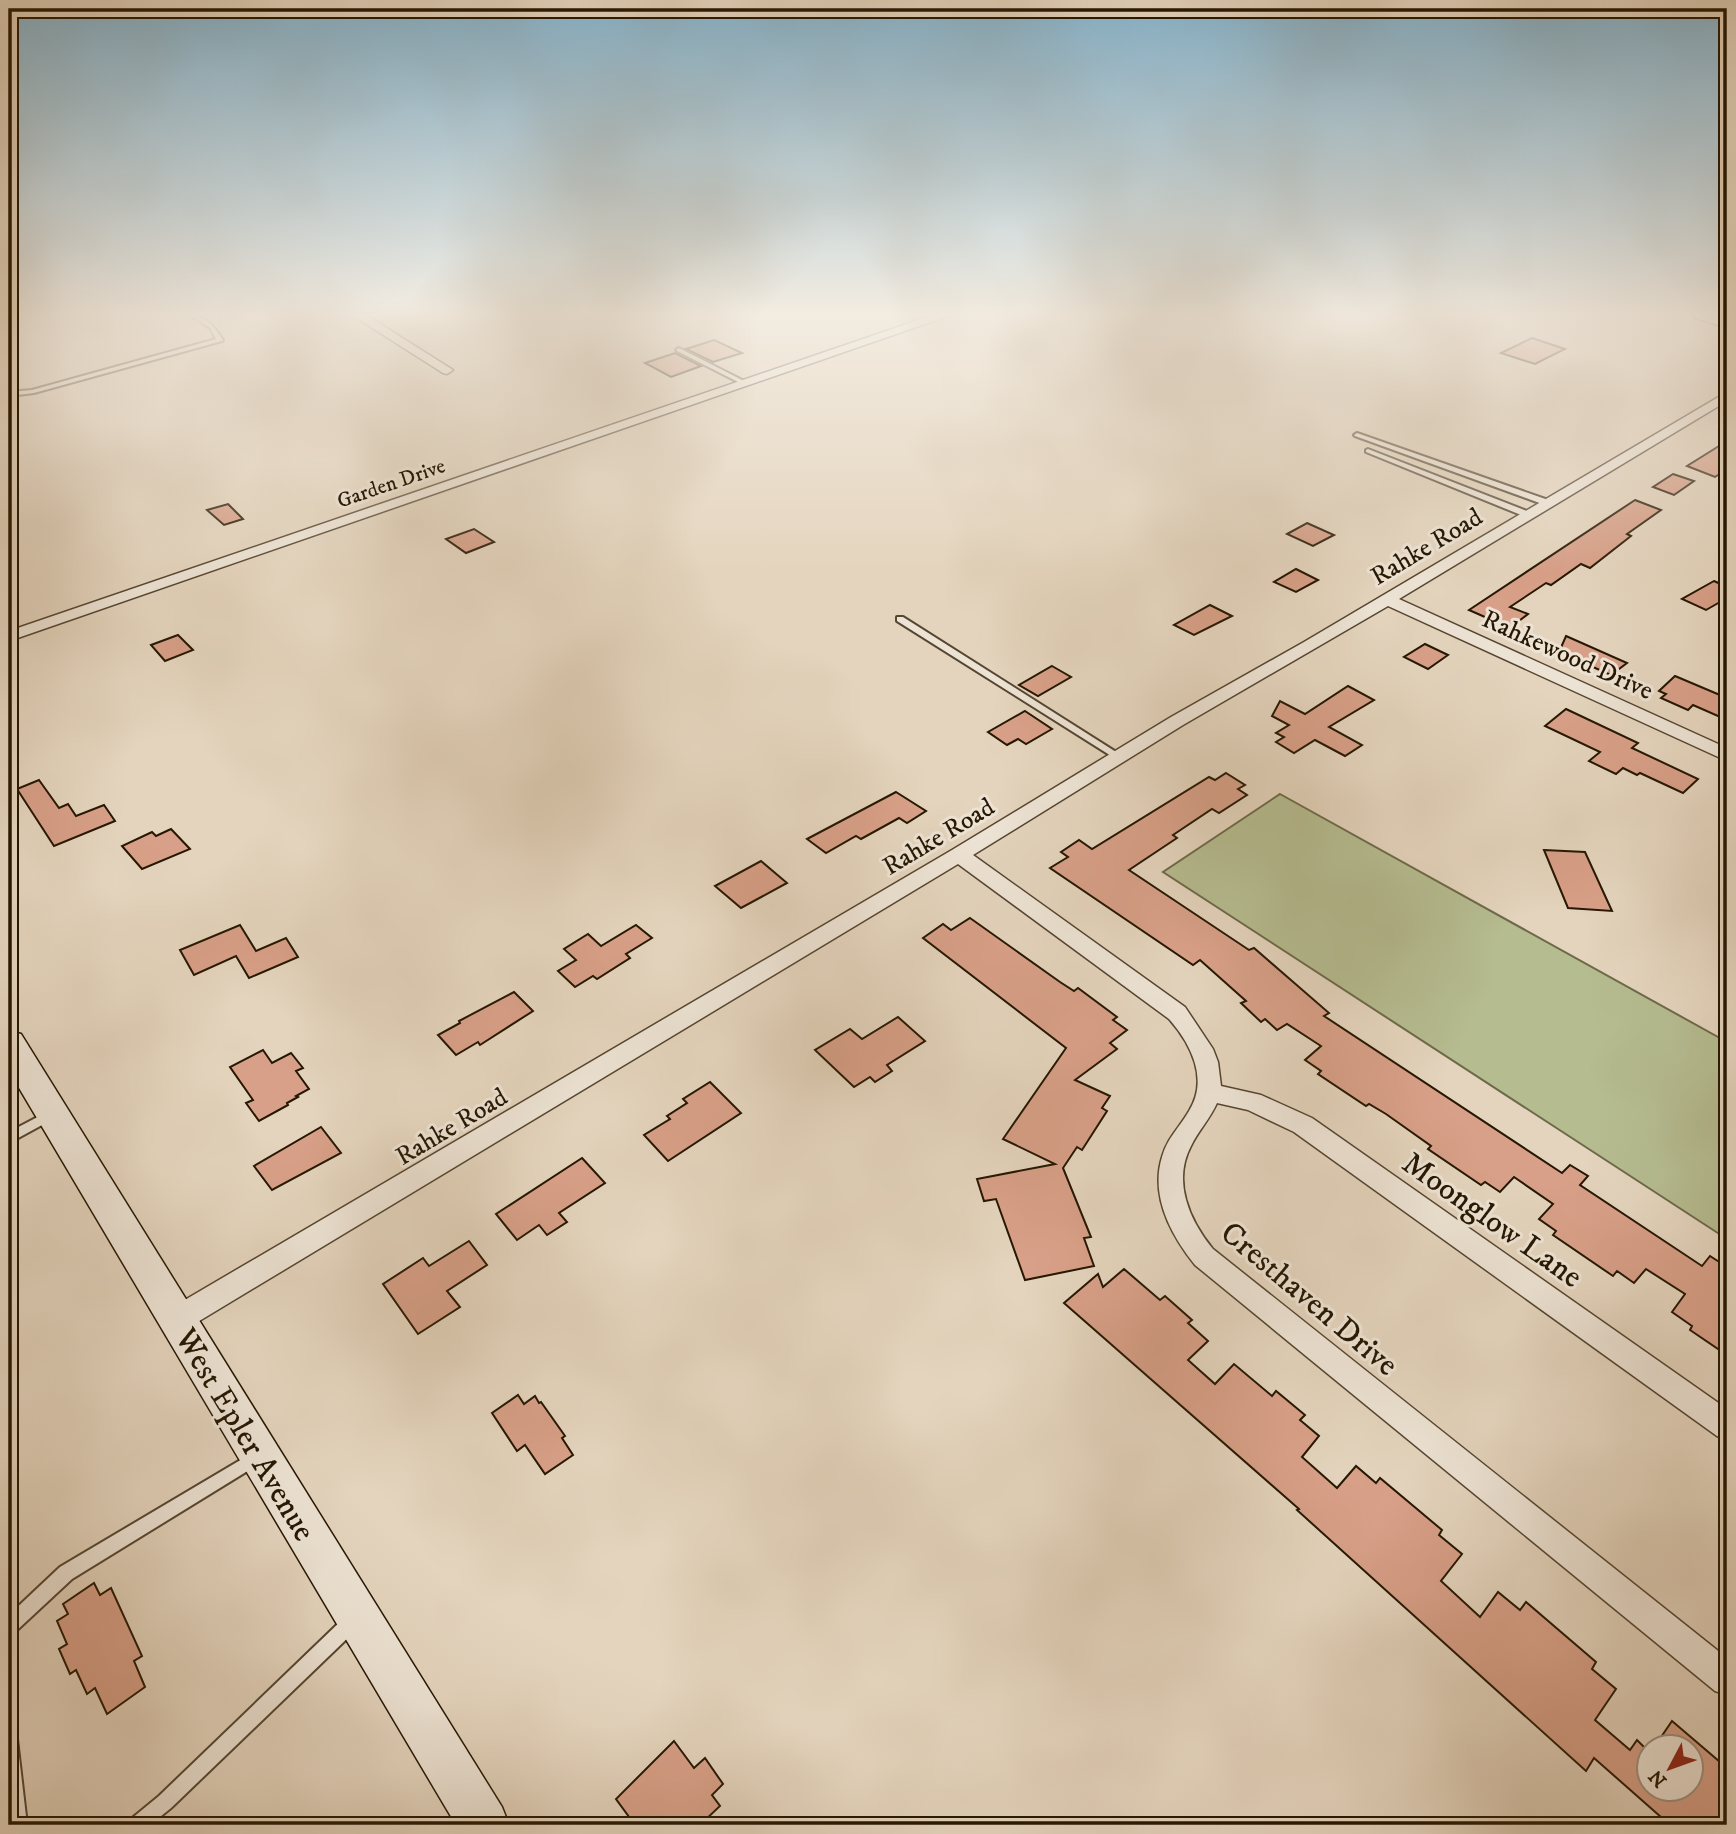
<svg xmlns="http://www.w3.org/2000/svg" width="1736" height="1834" viewBox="0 0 1736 1834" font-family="'IM FELL DW Pica',serif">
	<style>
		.green { fill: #b5bc90; stroke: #6d6a49; stroke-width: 2 }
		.building { fill: #d8a088; stroke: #251702; stroke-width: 2 }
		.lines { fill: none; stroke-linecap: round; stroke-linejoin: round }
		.lane-casing { stroke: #554631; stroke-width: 4 }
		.street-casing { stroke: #554631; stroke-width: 3 }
		.secondary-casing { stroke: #251702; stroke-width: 3 }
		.lane { fill: #ede3d4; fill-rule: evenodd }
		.street { fill: #ede3d4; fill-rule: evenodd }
		.secondary { fill: #ede3d4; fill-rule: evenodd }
		.labels { text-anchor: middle; stroke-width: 6; stroke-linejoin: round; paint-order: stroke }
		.far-street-label { font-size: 21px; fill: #251702; stroke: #ede3d4 }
		.street-label { font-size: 26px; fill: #251702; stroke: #ede3d4 }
		.near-street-label { font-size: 32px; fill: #251702; stroke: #ede3d4 }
	</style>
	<rect width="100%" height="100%" fill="#e4d4bd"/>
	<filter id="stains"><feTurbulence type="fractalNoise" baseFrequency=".00286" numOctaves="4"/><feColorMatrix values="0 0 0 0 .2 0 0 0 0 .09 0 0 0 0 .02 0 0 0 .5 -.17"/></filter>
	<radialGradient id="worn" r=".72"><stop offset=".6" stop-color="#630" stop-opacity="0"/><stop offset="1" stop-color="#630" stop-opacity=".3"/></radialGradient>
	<!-- green -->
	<path class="green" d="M 1280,794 L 1727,1042 L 1727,1239 L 1163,872 Z"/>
	<!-- building -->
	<g class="building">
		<path d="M 1532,338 L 1565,349 L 1535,364 L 1501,353 Z"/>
		<path d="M 714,340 L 742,353 L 713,362 L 686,349 Z"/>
		<path d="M 675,353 L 701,366 L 671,377 L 645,363 Z"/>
		<path d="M 1727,441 L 1727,469 L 1715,477 L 1687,466 Z"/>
		<path d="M 1673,474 L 1694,481 L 1674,495 L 1653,487 Z"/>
		<path d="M 1635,500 L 1661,510 L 1627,534 L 1631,536 L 1590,568 L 1581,564 L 1551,585 L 1546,583 L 1510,607 L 1528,614 L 1510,628 L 1469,610 Z"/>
		<path d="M 228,504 L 243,519 L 224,525 L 207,510 Z"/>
		<path d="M 1307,523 L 1334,535 L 1313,546 L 1287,534 Z"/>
		<path d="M 474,529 L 494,542 L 466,553 L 446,539 Z"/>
		<path d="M 1296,569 L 1318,580 L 1296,592 L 1274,582 Z"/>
		<path d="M 1714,581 L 1727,587 L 1727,598 L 1706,610 L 1682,599 Z"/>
		<path d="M 1210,605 L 1232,616 L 1194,635 L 1174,625 Z"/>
		<path d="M 178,635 L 193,650 L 165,661 L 151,645 Z"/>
		<path d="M 1566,636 L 1627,663 L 1611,675 L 1559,652 Z"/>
		<path d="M 1425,644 L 1448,655 L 1428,669 L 1404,657 Z"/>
		<path d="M 1052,666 L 1071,677 L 1038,696 L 1019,685 Z"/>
		<path d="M 1675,676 L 1727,698 L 1727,720 L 1693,705 L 1688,710 L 1661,698 L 1666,694 L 1659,691 Z"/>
		<path d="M 1348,686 L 1374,700 L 1329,727 L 1362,745 L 1345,756 L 1315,740 L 1294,753 L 1276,742 L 1284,737 L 1276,733 L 1289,725 L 1272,716 L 1280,701 L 1305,714 Z"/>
		<path d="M 1566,709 L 1638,743 L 1632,748 L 1698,779 L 1683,793 L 1640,773 L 1637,775 L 1623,768 L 1616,774 L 1589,761 L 1600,752 L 1545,726 Z"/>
		<path d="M 1025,711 L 1052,729 L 1026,744 L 1018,739 L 1007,745 L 988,732 Z"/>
		<path d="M 1226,773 L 1245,785 L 1238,789 L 1247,795 L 1219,813 L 1212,809 L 1173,835 L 1177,838 L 1129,870 L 1249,950 L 1254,948 L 1329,1013 L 1324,1016 L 1562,1173 L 1570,1165 L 1588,1176 L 1580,1185 L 1702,1266 L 1710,1256 L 1727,1267 L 1727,1355 L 1690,1330 L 1692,1326 L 1672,1312 L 1685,1294 L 1646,1269 L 1634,1283 L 1617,1271 L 1613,1276 L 1553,1235 L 1556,1231 L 1539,1219 L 1553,1204 L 1514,1177 L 1500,1192 L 1485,1182 L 1481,1185 L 1428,1149 L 1431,1146 L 1386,1114 L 1369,1104 L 1366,1106 L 1318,1074 L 1321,1071 L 1305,1060 L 1321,1046 L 1287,1024 L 1277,1030 L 1265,1019 L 1261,1022 L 1241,1003 L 1246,1001 L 1200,960 L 1193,965 L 1050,868 L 1068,857 L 1061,852 L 1079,840 L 1092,849 L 1209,777 L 1215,780 Z"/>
		<path d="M 39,780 L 59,808 L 68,804 L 76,816 L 104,805 L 115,821 L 54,846 L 17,789 Z"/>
		<path d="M 896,792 L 926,811 L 907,823 L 899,818 L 861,839 L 856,836 L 826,853 L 807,839 Z"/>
		<path d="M 171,829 L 190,849 L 142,869 L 122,846 L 152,832 L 156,836 Z"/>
		<path d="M 1544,850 L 1585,852 L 1612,911 L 1568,908 Z"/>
		<path d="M 761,861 L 787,883 L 741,908 L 715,886 Z"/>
		<path d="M 970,918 L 1060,982 L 1074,991 L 1078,988 L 1117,1017 L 1113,1020 L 1127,1030 L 1110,1043 L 1117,1049 L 1075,1080 L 1110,1096 L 1102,1108 L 1107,1111 L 1082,1150 L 1077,1147 L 1063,1168 L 1091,1237 L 1084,1238 L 1094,1266 L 1025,1280 L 996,1199 L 984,1201 L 977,1179 L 1055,1164 L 1003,1139 L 1066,1048 L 923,938 L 943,924 L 951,930 Z"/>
		<path d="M 240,925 L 256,951 L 286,938 L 298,957 L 249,978 L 236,956 L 194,975 L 180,950 Z"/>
		<path d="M 636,925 L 652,938 L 626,954 L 630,958 L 597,979 L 593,976 L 575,987 L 558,971 L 576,960 L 564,949 L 588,934 L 601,946 Z"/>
		<path d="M 514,992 L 533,1011 L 480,1045 L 478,1042 L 456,1055 L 438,1035 L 460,1023 L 459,1021 Z"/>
		<path d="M 898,1017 L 925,1041 L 887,1065 L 892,1071 L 875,1082 L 870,1077 L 854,1087 L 815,1050 L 850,1029 L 862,1039 Z"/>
		<path d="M 263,1050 L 272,1063 L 291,1053 L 303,1068 L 296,1071 L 309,1089 L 296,1096 L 298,1097 L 287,1103 L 288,1105 L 259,1121 L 246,1103 L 253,1100 L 230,1067 Z"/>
		<path d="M 710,1082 L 741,1113 L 668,1161 L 644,1135 L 670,1119 L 667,1116 L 687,1103 L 683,1099 Z"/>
		<path d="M 321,1127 L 341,1153 L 272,1190 L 254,1166 Z"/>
		<path d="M 582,1158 L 605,1183 L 559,1213 L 567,1222 L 547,1235 L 539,1225 L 517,1240 L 496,1214 Z"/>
		<path d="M 469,1241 L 487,1265 L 447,1291 L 460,1307 L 418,1334 L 383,1284 L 423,1258 L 429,1266 Z"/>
		<path d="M 1124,1269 L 1160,1300 L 1165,1296 L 1192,1320 L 1188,1323 L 1208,1341 L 1188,1360 L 1215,1384 L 1234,1364 L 1272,1396 L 1276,1391 L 1305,1415 L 1300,1420 L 1319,1436 L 1302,1457 L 1337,1488 L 1356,1466 L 1376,1483 L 1380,1478 L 1442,1530 L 1439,1535 L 1462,1554 L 1441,1581 L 1480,1617 L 1498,1592 L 1520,1610 L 1526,1602 L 1596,1662 L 1592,1669 L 1616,1689 L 1595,1720 L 1630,1750 L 1637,1740 L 1648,1751 L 1648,1788 L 1690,1788 L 1690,1746 L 1655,1746 L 1672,1721 L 1727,1768 L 1727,1825 L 1670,1825 L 1594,1758 L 1586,1771 L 1297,1510 L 1299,1509 L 1064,1303 L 1098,1274 L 1103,1287 Z"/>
		<path d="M 518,1395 L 524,1404 L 535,1396 L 539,1403 L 541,1402 L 565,1436 L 562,1438 L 573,1455 L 545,1474 L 525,1445 L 517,1451 L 492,1413 Z"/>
		<path d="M 94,1583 L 100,1595 L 111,1588 L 142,1656 L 134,1661 L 145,1687 L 107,1714 L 95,1688 L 87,1694 L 76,1670 L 70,1674 L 59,1649 L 67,1644 L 57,1621 L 68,1614 L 63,1604 Z"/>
		<path d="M 674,1741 L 694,1768 L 705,1758 L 723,1784 L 712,1795 L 720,1806 L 700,1825 L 635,1825 L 616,1799 Z"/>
	</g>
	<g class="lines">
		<defs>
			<g id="lane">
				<path d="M 190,315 C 206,315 215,328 223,340 L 222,341 L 34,393 L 9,396 L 9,392 L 32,390 L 216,339 L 210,328 Z"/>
				<path d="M 679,348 L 748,383 L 749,384 L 744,385 L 677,351 L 676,350 Z"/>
				<path d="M 1357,433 L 1551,501 L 1552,503 L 1545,505 L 1355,436 L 1354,435 Z"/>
				<path d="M 1368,449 L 1532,513 L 1533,515 L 1526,517 L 1366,452 L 1366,450 Z"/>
				<path d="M 897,617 L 903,617 L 1124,757 L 1119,760 L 1116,759 L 897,621 Z"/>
				<path d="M 49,1111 L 53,1113 L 55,1116 L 53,1119 L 9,1143 L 9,1132 Z"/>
				<path d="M 254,1452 L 259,1454 L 261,1459 L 259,1464 L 72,1579 L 15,1632 L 9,1634 L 9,1615 L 60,1567 Z"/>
				<path d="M 350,1616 L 356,1618 L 358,1624 L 356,1630 L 171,1808 L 150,1825 L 128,1825 L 131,1819 L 159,1796 L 344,1618 Z"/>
				<path d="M 9,1731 L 15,1733 L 17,1739 L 27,1825 L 9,1825 Z"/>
			</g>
			<g id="street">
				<path d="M 352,315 L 366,315 L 453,370 L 447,374 L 443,373 Z"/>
				<path d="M 933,315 L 951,315 L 9,641 L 9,631 Z"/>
				<path d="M 1727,392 L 1727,401 L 1399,599 L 1727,748 L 1727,761 L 1388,606 L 1183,725 L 973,855 L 1185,1007 L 1213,1049 L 1218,1062 L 1221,1086 L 1261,1095 L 1312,1118 L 1727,1409 L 1727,1440 L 1717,1436 L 1294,1132 L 1248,1110 L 1217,1103 C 1210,1119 1198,1131 1191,1146 C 1172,1182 1190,1221 1213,1249 L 1727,1658 L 1727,1695 L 1715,1691 L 1195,1265 C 1171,1235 1150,1196 1162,1157 C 1167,1138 1180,1127 1189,1111 C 1209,1079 1191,1044 1169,1019 L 958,864 L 186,1329 L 176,1332 L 166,1329 L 162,1320 L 166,1311 L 952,850 L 1171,717 L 1304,642 Z"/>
			</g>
			<g id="secondary">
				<path d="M 1694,315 L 1727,318 L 1727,328 L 1696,318 Z"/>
				<path d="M 9,1031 L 21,1034 L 502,1807 L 509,1825 L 456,1825 L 9,1071 Z"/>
			</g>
		</defs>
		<!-- lane casing -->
		<use href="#lane" class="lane-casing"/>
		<!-- street casing -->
		<use href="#street" class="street-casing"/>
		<!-- secondary casing -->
		<use href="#secondary" class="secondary-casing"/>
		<!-- lane -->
		<use href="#lane" class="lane"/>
		<!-- street -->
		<use href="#street" class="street"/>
		<!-- secondary -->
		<use href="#secondary" class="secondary"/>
	</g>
	<!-- sky -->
	<linearGradient id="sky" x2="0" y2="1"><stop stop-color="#87b6d0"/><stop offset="0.55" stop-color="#f3ece1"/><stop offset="1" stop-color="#f3ece1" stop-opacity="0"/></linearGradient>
	<rect width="1736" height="572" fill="url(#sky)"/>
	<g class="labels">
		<!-- far-street labels -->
		<g class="far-street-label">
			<text transform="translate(391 483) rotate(-19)" y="7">Garden Drive</text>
		</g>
		<!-- street labels -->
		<g class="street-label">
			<text transform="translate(1426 546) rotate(-31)" y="9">Rahke Road</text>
			<text transform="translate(1568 654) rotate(24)" y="9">Rahkewood Drive</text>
			<text transform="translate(938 836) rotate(-31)" y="9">Rahke Road</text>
			<text transform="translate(451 1126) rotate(-31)" y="9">Rahke Road</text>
		</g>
		<!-- near-street labels -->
		<g class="near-street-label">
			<text transform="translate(1493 1219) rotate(35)" y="11">Moonglow Lane</text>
			<text transform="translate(1310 1298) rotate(40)" y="11">Cresthaven Drive</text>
			<text transform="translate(246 1434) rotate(59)" y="11">West Epler Avenue</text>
		</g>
	</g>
	<!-- margin -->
	<rect width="1736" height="1834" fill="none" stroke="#e4d4bd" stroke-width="35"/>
	<rect x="10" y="10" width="1715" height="1813" fill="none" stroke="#251702" stroke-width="3.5"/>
	<rect x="18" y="18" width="1701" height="1799" fill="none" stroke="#251702" stroke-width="2"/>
	<!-- north arrow -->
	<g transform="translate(1670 1768) rotate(229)"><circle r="33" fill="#ede3d4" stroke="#9d9180" stroke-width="2"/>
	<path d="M0-5L12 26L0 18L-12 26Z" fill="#8f2418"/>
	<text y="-10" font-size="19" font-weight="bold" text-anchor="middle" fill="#251702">N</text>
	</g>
	<rect width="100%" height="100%" filter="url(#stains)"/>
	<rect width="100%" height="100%" fill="url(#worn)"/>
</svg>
